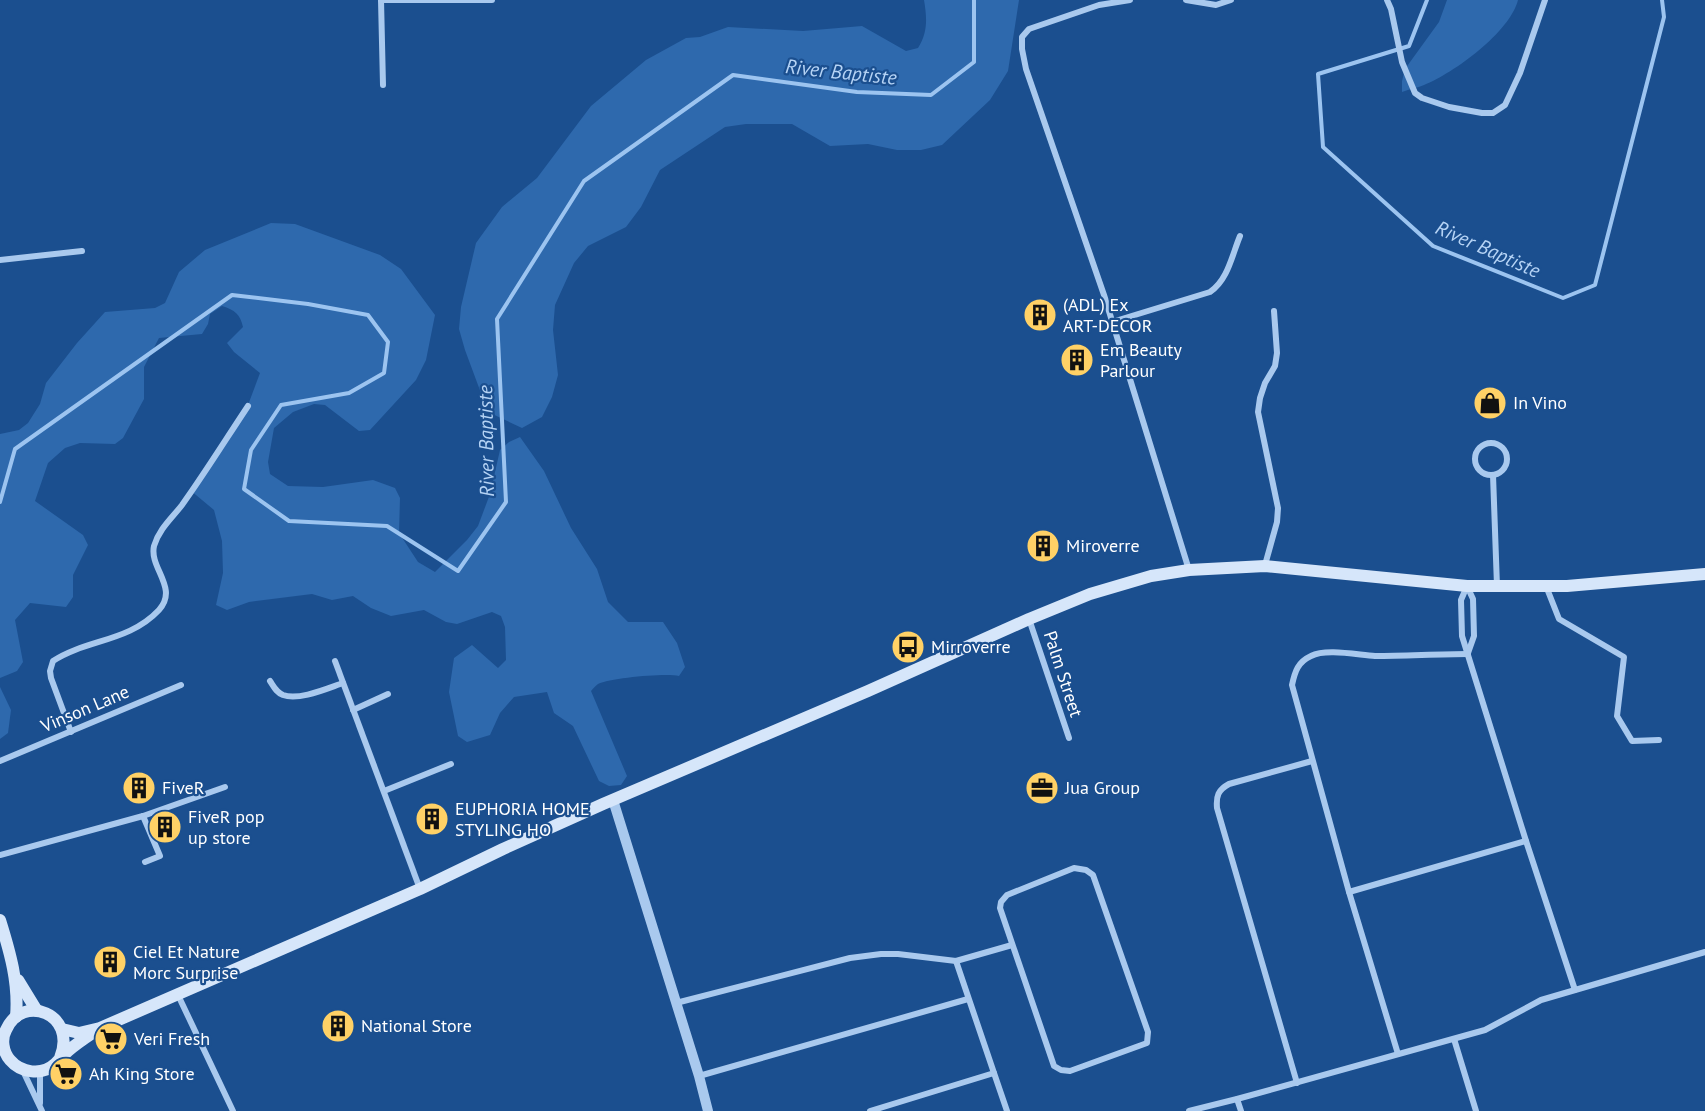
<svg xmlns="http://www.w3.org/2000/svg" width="1705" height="1111" viewBox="0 0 1705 1111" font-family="'PT Sans',sans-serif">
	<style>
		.green { fill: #2e69ad }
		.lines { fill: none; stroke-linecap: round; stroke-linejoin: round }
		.stream { stroke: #9cc4f0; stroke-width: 4 }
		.minor { stroke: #a9c9ee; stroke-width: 6 }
		.tertiary { stroke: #a9c9ee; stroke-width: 10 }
		.secondary { stroke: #d6e6fa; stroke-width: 12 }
		.labels { text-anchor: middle; stroke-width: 4.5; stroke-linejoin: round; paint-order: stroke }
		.poi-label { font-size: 18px; fill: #fff; stroke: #1b4f8f; text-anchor: start }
		.street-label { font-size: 18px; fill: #fff; stroke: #1b4f8f }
		.water-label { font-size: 20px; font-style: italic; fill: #b5d3f5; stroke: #1b4f8f }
	</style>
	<rect width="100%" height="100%" fill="#1b4f8f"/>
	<!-- green -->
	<g class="green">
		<path d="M 924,0 L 1019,0 L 1008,71 L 990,100 L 942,145 L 921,150 L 897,150 L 868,144 L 830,146 L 792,124 L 746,124 L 725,127 L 660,170 L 641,207 L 626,227 L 588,246 L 574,263 L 555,305 L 553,330 L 558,375 L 552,397 L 542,417 L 522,428 L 488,412 L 465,350 L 459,329 L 461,307 L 476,243 L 502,207 L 537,178 L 591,106 L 646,60 L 686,38 L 700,37 L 728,27 L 803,31 L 862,26 L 906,51 L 918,48 C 928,32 927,18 924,0 Z"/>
		<path d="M 1447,0 L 1518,0 C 1510,32 1454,73 1424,85 C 1417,88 1410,89 1402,92 L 1402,81 L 1405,69 L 1439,22 Z"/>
		<path d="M 271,223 L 295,224 L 380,255 L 401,269 L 435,315 L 426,360 L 416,380 L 370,430 L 359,431 L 325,405 L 314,404 L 293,412 L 274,428 L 268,462 L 270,474 L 288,486 L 323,487 L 373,480 L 395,488 L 400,498 L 399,533 L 418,562 L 435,572 L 467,540 L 478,526 L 490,494 L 500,450 L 509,442 L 520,437 L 544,471 L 571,528 L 597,569 L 608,602 L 628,622 L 663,622 L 677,643 L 685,667 L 679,676 C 665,673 611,678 598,684 C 595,686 593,689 591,691 L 627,776 L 621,785 L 609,786 L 599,781 L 573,726 L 554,713 L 547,692 L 514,697 L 500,713 L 490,735 L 467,742 L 458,736 L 449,692 L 454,658 L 472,645 L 498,668 L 506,660 L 505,627 L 501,616 L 492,612 L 457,624 L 446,622 L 424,610 L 391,616 L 371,608 L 353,596 L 332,600 L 312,594 L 249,602 L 227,610 L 216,605 L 223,573 L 222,541 L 214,510 L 190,490 L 248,405 L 260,373 L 234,352 L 227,343 L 243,327 C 240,314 235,310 222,306 L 210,314 L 208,324 L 202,334 L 159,338 L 144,367 L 144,399 L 123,438 L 115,444 L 80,443 L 65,448 L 48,463 L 35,501 L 83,535 L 88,545 L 73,575 L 73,597 L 66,607 L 30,603 L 15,620 L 23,662 L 17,671 L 0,678 L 0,434 L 19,430 L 28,423 L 40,404 L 46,383 L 77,343 L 105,312 L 155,308 L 165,303 L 179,272 L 205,250 Z"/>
		<path d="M 0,687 L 11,710 L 8,733 L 0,739 Z"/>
	</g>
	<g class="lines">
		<!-- stream -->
		<g class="stream">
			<path d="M 1427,0 L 1409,46 L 1318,74 L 1323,147 L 1433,246 L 1563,298 L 1595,285 L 1664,17 L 1662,0"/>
			<path d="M 0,502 L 15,449 L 232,295 L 308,304 L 368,315 L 388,342 L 384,373 L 349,393 L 281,405 L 251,450 L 244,489 L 289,521 L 387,526 L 458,571 L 506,502 L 497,319 L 584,181 L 733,75 L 857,92 L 931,95 L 974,62 L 974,0"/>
		</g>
		<!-- minor -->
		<g class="minor">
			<path d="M 381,0 L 492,0"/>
			<path d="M 381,0 L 383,85"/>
			<path d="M 1130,0 L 1099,5 L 1029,29 L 1022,37 L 1022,49 L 1026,69 L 1104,295 L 1189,570"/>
			<path d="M 1186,0 L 1216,5 L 1231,0"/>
			<path d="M 1387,0 L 1391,9 L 1402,62 L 1415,93 L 1422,98 L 1449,107 L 1482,113 L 1493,113 L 1505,105 L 1520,73 L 1545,0"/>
			<path d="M 0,260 L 82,251"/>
			<path d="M 1112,322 L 1210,292 C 1228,280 1232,255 1240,236"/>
			<circle cx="1491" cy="459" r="16"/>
			<path d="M 1493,475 L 1497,586"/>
			<path d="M 1265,565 L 1277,522 L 1278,508 L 1258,412 L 1260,398 L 1265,383 L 1275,366 L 1277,353 L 1274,311"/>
			<path d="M 1467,586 L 1461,600 L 1462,636 L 1526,841 L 1575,990"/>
			<path d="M 1467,586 L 1473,599 L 1474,636 L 1468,653"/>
			<path d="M 1546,586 L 1559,619 L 1624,657 L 1617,716 L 1632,741 L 1659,740"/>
			<path d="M 1029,619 L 1069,738"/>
			<path d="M 335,661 L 420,889"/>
			<path d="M 270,681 C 274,687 276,692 283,695 C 299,701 328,688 343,683"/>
			<path d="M 353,710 L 388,694"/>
			<path d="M 71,732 L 51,678 L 50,671 L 53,661 C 87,639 129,642 159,610 C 179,588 149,568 154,546 C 159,529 172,518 182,505 C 205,473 226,439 248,406"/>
			<path d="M 0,761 L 181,685"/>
			<path d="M 384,791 L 451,764"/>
			<path d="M 143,816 L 160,856 L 145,862"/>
			<path d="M 0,855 L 143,816 L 225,787"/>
			<path d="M 1074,868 L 1086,870 L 1093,875 L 1148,1032 L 1147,1043 L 1070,1071 L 1061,1070 L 1054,1066 L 1000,908 L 1001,902 L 1007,895 Z"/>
			<path d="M 1349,892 L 1526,841"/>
			<path d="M 178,995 L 233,1111"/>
			<path d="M 676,1003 L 850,958 L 881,954 L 898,954 L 956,961 L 1012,945"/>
			<path d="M 1454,1039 L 1476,1111"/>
			<path d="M 1398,1054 L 1349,892 L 1292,685 C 1295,671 1298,662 1311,656 C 1326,648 1358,655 1375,656 C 1406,656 1437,654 1468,654"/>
			<path d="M 23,1071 L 42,1111"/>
			<path d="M 40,1072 L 40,1103"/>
			<path d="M 994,1073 L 1007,1111"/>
			<path d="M 699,1076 L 968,999"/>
			<path d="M 1297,1083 L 1217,808 C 1216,796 1218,790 1229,784 L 1312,761"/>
			<path d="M 1237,1099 L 1241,1111"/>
			<path d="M 870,1111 L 994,1073 L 956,961"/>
			<path d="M 1189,1111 L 1237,1099 L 1485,1030 L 1541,1000 L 1705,952"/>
		</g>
		<!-- tertiary -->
		<path class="tertiary" d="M 613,800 L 699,1076 L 708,1111"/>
		<!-- secondary -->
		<g class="secondary">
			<path d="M 0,920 C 10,952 19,983 16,1017"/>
			<path d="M 18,980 L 37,1011"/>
			<path d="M 62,1029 L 79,1033 L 100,1028 L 420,889 L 503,849 L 603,804 L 868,691 L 1029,619 L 1090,594 L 1151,576 L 1189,570 L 1265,566 L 1467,586 L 1567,586 L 1705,574"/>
			<path d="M 60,1058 C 78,1013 22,993 6,1030 C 1,1039 3,1052 10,1060 C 21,1073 42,1076 55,1064 C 59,1060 63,1055 68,1051 C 76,1044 85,1038 94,1032"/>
		</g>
	</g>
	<!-- icons -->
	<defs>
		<symbol id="building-disc" viewBox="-11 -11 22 22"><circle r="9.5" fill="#ffd166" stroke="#1b4f8f"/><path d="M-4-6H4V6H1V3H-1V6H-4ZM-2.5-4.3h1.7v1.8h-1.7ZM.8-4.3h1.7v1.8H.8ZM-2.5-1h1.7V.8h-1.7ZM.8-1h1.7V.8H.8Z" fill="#111"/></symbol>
		<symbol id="shop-disc" viewBox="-11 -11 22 22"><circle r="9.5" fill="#ffd166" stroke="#1b4f8f"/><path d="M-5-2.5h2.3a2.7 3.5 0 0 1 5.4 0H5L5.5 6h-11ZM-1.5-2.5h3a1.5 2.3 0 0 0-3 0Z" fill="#111"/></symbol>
		<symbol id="bus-disc" viewBox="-11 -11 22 22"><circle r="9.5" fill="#ffd166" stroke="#1b4f8f"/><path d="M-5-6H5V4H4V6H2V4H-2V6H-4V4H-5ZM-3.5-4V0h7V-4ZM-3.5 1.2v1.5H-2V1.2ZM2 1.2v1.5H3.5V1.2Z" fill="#111"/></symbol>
		<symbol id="office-disc" viewBox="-11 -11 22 22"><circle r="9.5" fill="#ffd166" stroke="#1b4f8f"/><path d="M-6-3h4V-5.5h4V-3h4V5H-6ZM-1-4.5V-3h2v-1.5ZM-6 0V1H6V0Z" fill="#111"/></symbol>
		<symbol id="supermarket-disc" viewBox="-11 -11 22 22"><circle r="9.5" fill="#ffd166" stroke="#1b4f8f"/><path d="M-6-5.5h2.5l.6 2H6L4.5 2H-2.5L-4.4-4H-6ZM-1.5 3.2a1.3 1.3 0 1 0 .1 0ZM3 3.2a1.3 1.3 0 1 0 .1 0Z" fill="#111"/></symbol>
	</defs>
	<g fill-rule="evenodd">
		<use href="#building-disc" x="1021" y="296" width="38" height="38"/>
		<use href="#building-disc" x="1058" y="341" width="38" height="38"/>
		<use href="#shop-disc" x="1471" y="384" width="38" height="38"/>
		<use href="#building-disc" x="1024" y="527" width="38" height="38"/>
		<use href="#bus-disc" x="889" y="628" width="38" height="38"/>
		<use href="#building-disc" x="120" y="769" width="38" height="38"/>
		<use href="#office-disc" x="1023" y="769" width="38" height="38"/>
		<use href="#building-disc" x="413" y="800" width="38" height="38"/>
		<use href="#building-disc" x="146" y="808" width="38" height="38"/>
		<use href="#building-disc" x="91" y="943" width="38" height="38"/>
		<use href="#building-disc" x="319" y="1007" width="38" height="38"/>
		<use href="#supermarket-disc" x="92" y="1020" width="38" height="38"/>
		<use href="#supermarket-disc" x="47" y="1055" width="38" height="38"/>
	</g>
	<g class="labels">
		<!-- poi labels -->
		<g class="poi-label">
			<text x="1063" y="311">(ADL) Ex<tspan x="1063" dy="21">ART-DECOR</tspan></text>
			<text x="1100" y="356">Em Beauty<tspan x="1100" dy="21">Parlour</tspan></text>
			<text x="1513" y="409">In Vino</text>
			<text x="1066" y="552">Miroverre</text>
			<text x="931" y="653">Mirroverre</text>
			<text x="162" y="794">FiveR</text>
			<text x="1065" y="794">Jua Group</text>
			<text x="455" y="815">EUPHORIA HOME<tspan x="455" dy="21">STYLING HO</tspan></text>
			<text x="188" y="823">FiveR pop<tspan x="188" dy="21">up store</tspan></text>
			<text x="133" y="958">Ciel Et Nature<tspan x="133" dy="21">Morc Surprise</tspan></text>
			<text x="361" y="1032">National Store</text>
			<text x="134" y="1045">Veri Fresh</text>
			<text x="89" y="1080">Ah King Store</text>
		</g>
		<!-- street labels -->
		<g class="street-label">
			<text transform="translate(1063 674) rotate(72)" y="6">Palm Street</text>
			<text transform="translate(85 709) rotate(-23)" y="6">Vinson Lane</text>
		</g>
		<!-- water labels -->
		<g class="water-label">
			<text transform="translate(841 72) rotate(6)" y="7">River Baptiste</text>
			<text transform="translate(1488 249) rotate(24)" y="7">River Baptiste</text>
			<text transform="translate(486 441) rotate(-91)" y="7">River Baptiste</text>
		</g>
	</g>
</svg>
